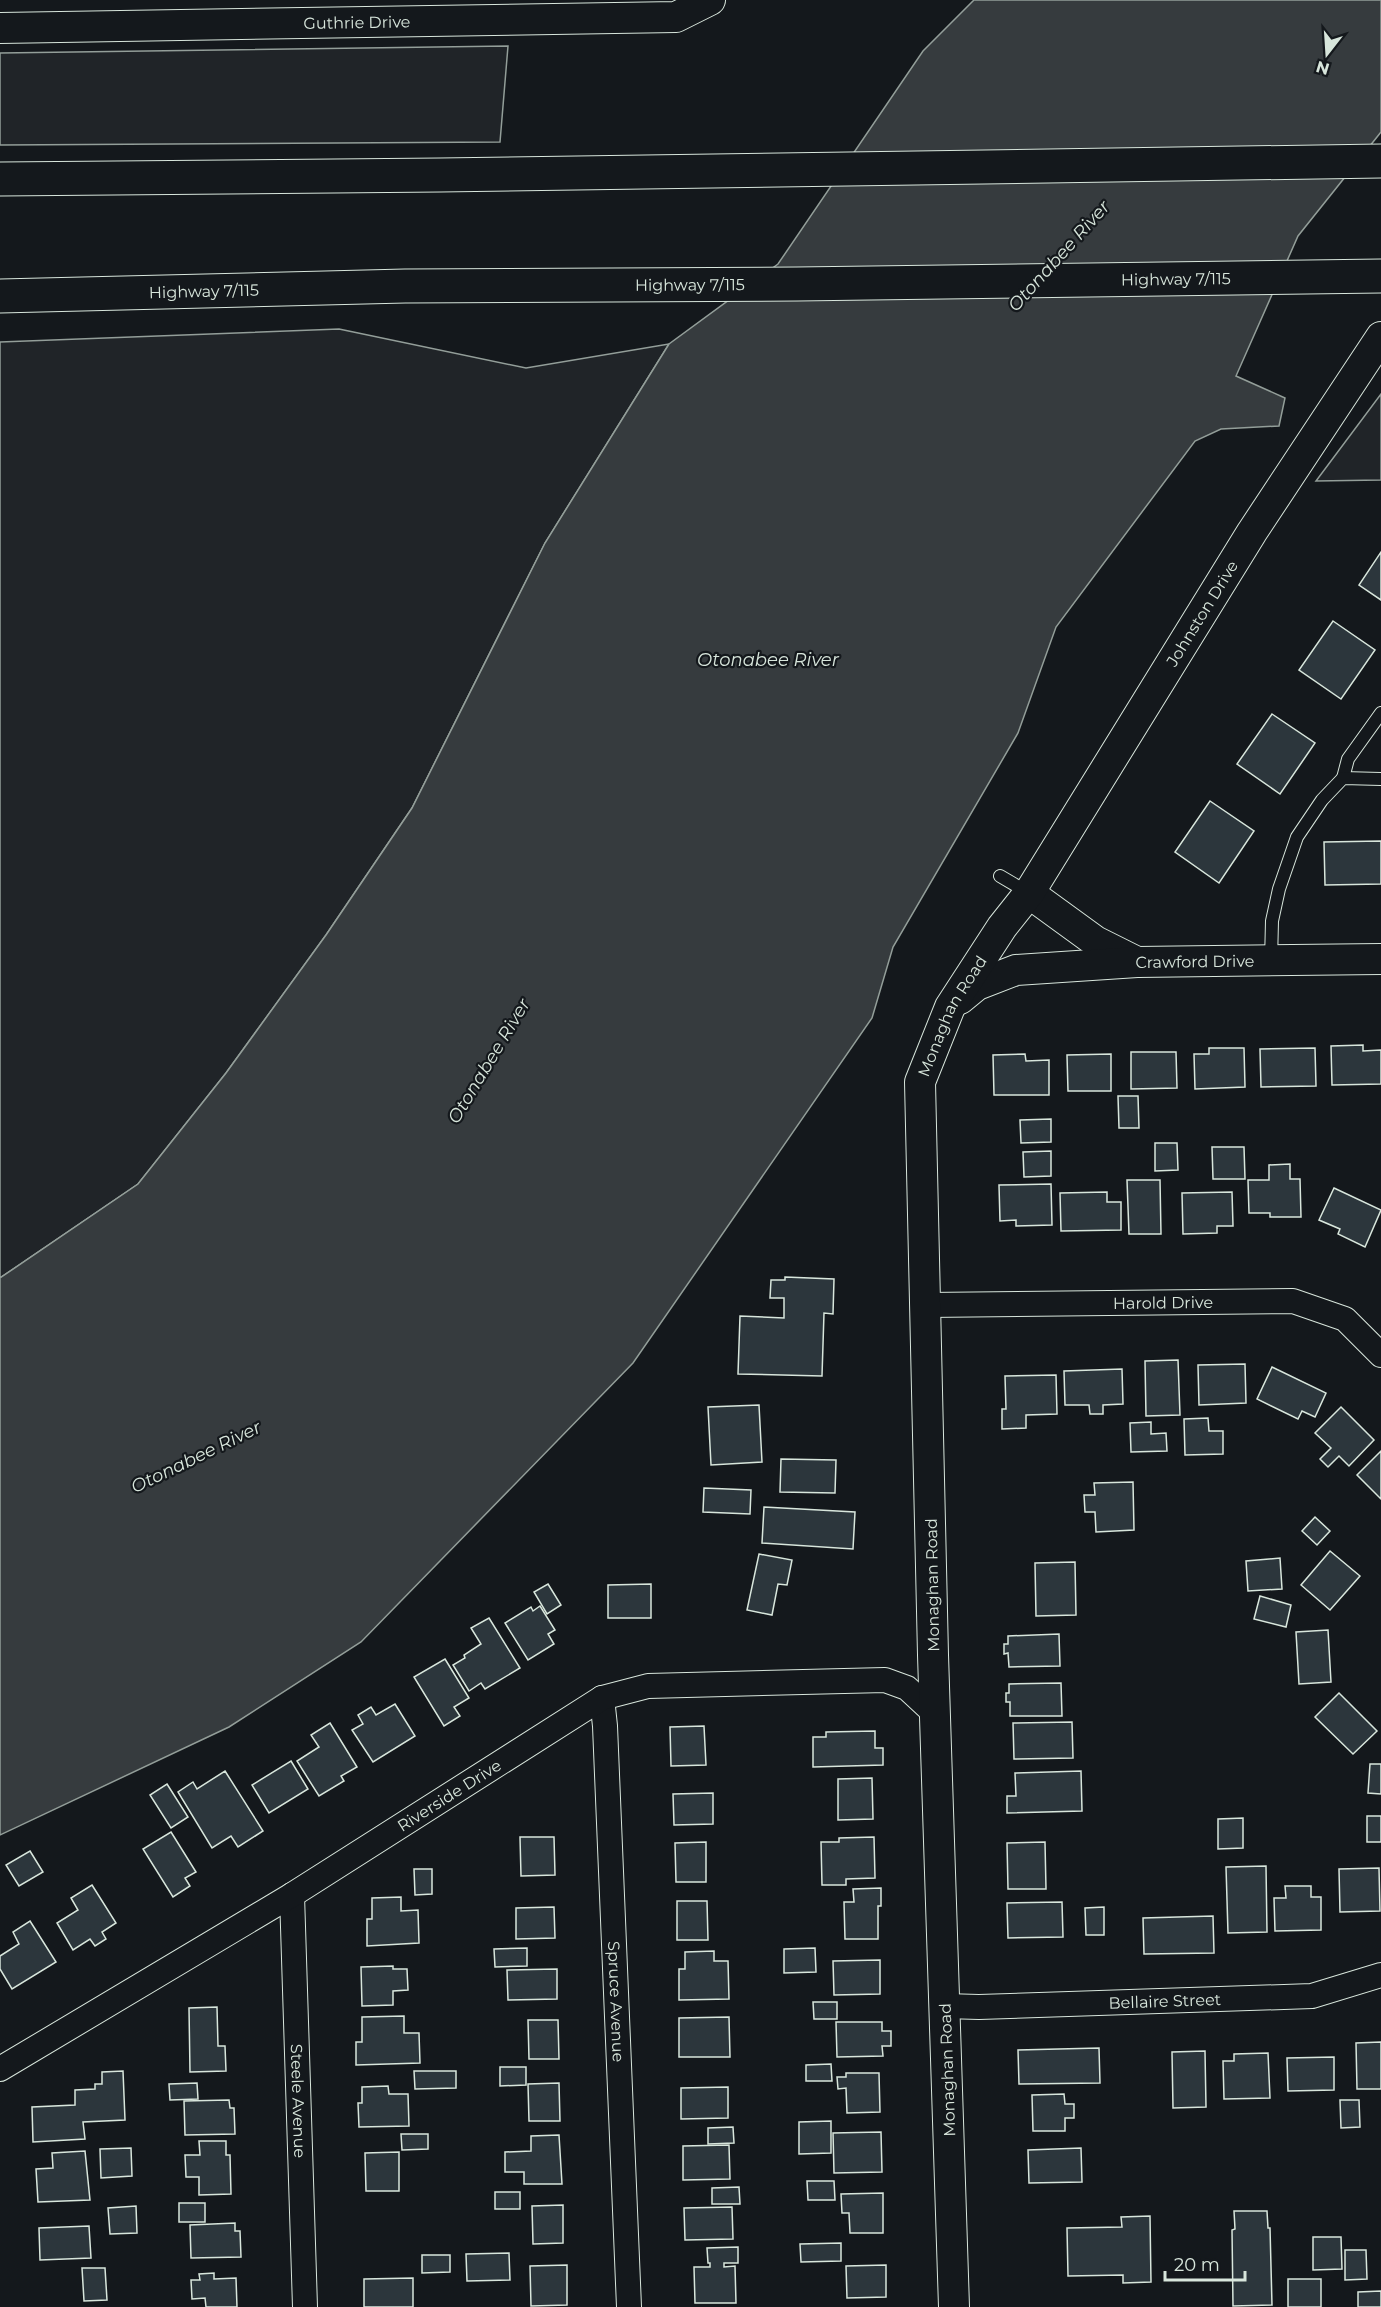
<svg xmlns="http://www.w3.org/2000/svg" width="1381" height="2307" viewBox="0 0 1381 2307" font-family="Montserrat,sans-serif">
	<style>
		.green { fill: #202428; stroke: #939e99; stroke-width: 1.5 }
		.water { fill: #363b3e; stroke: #939e99; stroke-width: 1.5 }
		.building { fill: #2c363c; stroke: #d8e6dc; stroke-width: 1.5 }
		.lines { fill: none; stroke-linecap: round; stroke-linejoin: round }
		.service-casing { stroke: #d8e6dc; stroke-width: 14 }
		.minor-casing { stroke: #d8e6dc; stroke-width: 26 }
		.tertiary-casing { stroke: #d8e6dc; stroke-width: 32 }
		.motorway-casing { stroke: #d8e6dc; stroke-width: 35 }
		.service { stroke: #14181c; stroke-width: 12 }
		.minor { stroke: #14181c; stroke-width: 24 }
		.tertiary { stroke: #14181c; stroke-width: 30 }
		.motorway { stroke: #14181c; stroke-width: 33 }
		.labels { text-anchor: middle; stroke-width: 4.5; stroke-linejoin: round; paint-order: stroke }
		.street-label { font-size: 16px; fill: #d8e6dc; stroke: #14181c }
		.water-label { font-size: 18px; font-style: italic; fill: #d8e6dc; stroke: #14181c }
	</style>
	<rect width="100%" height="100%" fill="#14181c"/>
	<!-- green -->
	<g class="green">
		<path d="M 508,46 L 500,142 L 0,145 L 0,53 Z"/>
		<path d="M 339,329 L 526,368 L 669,344 L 545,543 L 412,808 L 326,935 L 226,1073 L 138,1184 L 0,1278 L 0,342 Z"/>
		<path d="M 1381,394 L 1381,480 L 1316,481 Z"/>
	</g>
	<!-- water -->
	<path class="water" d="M 974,0 L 1381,0 L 1381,132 L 1298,236 L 1236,376 L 1285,398 L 1279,426 L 1221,429 L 1195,441 L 1056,627 L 1018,733 L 893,947 L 872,1018 L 633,1363 L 361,1642 L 229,1727 L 0,1835 L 0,1278 L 138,1184 L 226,1073 L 326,935 L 412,808 L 545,543 L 669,344 L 778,264 L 923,51 Z"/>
	<!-- building -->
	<g class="building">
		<path d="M 1381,552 L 1381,600 L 1359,585 Z"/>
		<path d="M 1333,621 L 1375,650 L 1341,699 L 1299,670 Z"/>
		<path d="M 1272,714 L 1315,743 L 1280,794 L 1237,764 Z"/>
		<path d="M 1210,801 L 1254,831 L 1219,883 L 1175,852 Z"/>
		<path d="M 1381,841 L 1381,884 L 1325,885 L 1324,842 Z"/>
		<path d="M 1363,1045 L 1363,1051 L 1381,1050 L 1381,1084 L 1332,1085 L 1331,1046 Z"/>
		<path d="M 1209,1048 L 1244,1048 L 1245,1087 L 1195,1089 L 1194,1054 L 1209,1054 Z"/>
		<path d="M 1315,1048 L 1316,1086 L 1261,1087 L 1260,1049 Z"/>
		<path d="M 1131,1052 L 1176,1052 L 1177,1088 L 1131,1089 Z"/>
		<path d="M 1025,1054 L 1026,1061 L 1049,1060 L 1049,1095 L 994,1095 L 993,1055 Z"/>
		<path d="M 1111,1054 L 1111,1091 L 1068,1091 L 1067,1055 Z"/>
		<path d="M 1118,1096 L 1138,1096 L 1139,1128 L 1119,1128 Z"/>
		<path d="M 1051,1119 L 1051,1142 L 1021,1143 L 1020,1120 Z"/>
		<path d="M 1155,1143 L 1177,1143 L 1178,1170 L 1155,1171 Z"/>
		<path d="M 1212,1147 L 1244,1147 L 1245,1179 L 1213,1179 Z"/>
		<path d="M 1051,1151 L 1051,1176 L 1024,1177 L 1023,1152 Z"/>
		<path d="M 1290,1164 L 1290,1179 L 1300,1179 L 1301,1217 L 1270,1217 L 1270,1213 L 1249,1213 L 1248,1180 L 1269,1180 L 1269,1165 Z"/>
		<path d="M 1127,1180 L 1160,1180 L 1161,1234 L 1129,1234 Z"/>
		<path d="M 1051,1184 L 1052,1225 L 1016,1226 L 1016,1220 L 1000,1221 L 999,1185 Z"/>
		<path d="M 1334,1188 L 1381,1210 L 1365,1247 L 1338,1234 L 1340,1229 L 1319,1220 Z"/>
		<path d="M 1107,1192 L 1107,1202 L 1121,1202 L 1121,1230 L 1061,1231 L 1060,1193 Z"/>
		<path d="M 1232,1192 L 1233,1226 L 1217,1226 L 1217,1233 L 1183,1234 L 1182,1193 Z"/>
		<path d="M 785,1277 L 834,1279 L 833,1314 L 824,1313 L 822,1376 L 738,1374 L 740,1316 L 784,1318 L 784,1298 L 770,1298 L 771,1280 L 785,1280 Z"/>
		<path d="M 1178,1360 L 1180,1415 L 1146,1416 L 1145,1361 Z"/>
		<path d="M 1245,1364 L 1246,1403 L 1199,1405 L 1198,1365 Z"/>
		<path d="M 1272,1367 L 1326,1393 L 1315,1417 L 1302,1411 L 1298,1419 L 1257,1399 Z"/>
		<path d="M 1122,1369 L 1123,1404 L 1103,1405 L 1103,1414 L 1090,1414 L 1089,1405 L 1065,1405 L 1064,1371 Z"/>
		<path d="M 1056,1375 L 1057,1414 L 1026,1415 L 1026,1428 L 1002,1429 L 1002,1409 L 1006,1409 L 1005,1376 Z"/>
		<path d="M 759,1405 L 762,1462 L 711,1465 L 708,1407 Z"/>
		<path d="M 1341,1407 L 1374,1440 L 1349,1466 L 1339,1456 L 1328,1467 L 1320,1459 L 1331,1448 L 1315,1433 Z"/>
		<path d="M 1208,1418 L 1209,1431 L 1223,1431 L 1223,1454 L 1185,1455 L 1184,1419 Z"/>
		<path d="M 1151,1422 L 1151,1434 L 1166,1433 L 1167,1451 L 1131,1452 L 1130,1423 Z"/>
		<path d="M 1381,1451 L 1381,1499 L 1357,1475 Z"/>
		<path d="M 781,1459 L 836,1460 L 835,1493 L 780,1492 Z"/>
		<path d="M 1133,1482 L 1134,1530 L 1096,1532 L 1095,1512 L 1085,1512 L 1084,1495 L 1095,1495 L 1094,1483 Z"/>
		<path d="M 704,1488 L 751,1490 L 750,1514 L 703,1512 Z"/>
		<path d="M 764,1507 L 855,1512 L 853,1549 L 762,1543 Z"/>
		<path d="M 1315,1517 L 1330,1531 L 1317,1545 L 1302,1531 Z"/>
		<path d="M 1330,1551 L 1360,1576 L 1330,1610 L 1301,1585 Z"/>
		<path d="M 759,1554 L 792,1560 L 787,1585 L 778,1584 L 772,1615 L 747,1610 Z"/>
		<path d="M 1280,1558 L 1282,1589 L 1248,1591 L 1246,1561 Z"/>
		<path d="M 1075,1562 L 1076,1615 L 1036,1616 L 1035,1563 Z"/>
		<path d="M 548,1584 L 561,1605 L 547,1614 L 534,1592 Z"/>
		<path d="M 651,1584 L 651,1618 L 608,1618 L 608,1585 Z"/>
		<path d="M 1260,1596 L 1291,1605 L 1286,1627 L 1254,1619 Z"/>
		<path d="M 540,1606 L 555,1630 L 548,1634 L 554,1644 L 528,1660 L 505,1623 L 531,1607 L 533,1611 Z"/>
		<path d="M 489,1618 L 520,1668 L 485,1689 L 481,1683 L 469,1691 L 453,1665 L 465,1658 L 464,1655 L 481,1644 L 471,1628 Z"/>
		<path d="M 1328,1630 L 1331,1682 L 1299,1684 L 1296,1632 Z"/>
		<path d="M 1059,1634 L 1060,1666 L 1009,1667 L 1008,1653 L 1004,1654 L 1004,1644 L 1008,1644 L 1008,1636 Z"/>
		<path d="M 445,1659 L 469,1698 L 454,1707 L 460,1716 L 444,1726 L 414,1677 Z"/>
		<path d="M 1061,1683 L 1062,1716 L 1010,1716 L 1010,1702 L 1006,1702 L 1006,1693 L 1009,1693 L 1009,1684 Z"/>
		<path d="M 1339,1693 L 1377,1731 L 1353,1754 L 1315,1717 Z"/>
		<path d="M 395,1704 L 415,1736 L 373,1762 L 352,1730 L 363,1724 L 358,1715 L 371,1707 L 376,1715 Z"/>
		<path d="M 1072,1722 L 1073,1758 L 1014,1759 L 1013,1723 Z"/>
		<path d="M 330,1723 L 357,1767 L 341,1776 L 344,1781 L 319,1796 L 297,1761 L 319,1747 L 311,1735 Z"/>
		<path d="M 704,1726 L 706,1765 L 671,1766 L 670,1727 Z"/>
		<path d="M 875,1731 L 875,1748 L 883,1748 L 883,1765 L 813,1767 L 813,1737 L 826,1737 L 826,1732 Z"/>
		<path d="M 291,1761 L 308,1789 L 269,1813 L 252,1785 Z"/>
		<path d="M 1370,1764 L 1381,1764 L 1381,1794 L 1368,1793 Z"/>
		<path d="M 225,1771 L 263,1831 L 238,1847 L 231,1836 L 212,1848 L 178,1792 L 193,1782 L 197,1789 Z"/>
		<path d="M 1081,1771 L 1082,1811 L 1007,1813 L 1007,1796 L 1016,1796 L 1015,1773 Z"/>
		<path d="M 872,1778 L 873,1819 L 838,1820 L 838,1779 Z"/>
		<path d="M 167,1784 L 188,1817 L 171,1828 L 150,1795 Z"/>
		<path d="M 713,1793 L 713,1824 L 674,1825 L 673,1794 Z"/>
		<rect x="1367" y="1816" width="14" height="26"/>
		<path d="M 1243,1818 L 1243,1848 L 1218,1849 L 1218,1819 Z"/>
		<path d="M 171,1832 L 196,1872 L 185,1878 L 190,1886 L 173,1897 L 143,1849 Z"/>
		<path d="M 520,1837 L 554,1837 L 555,1875 L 521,1876 Z"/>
		<path d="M 874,1837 L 875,1878 L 846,1879 L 846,1885 L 822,1885 L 821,1842 L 839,1842 L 839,1838 Z"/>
		<path d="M 706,1842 L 706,1882 L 676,1882 L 675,1843 Z"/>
		<path d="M 1045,1842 L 1046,1889 L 1008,1889 L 1007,1843 Z"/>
		<path d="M 30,1851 L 43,1872 L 19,1886 L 6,1865 Z"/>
		<path d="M 1266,1866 L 1267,1932 L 1228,1933 L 1226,1867 Z"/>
		<path d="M 1379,1868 L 1380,1911 L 1340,1912 L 1339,1869 Z"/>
		<path d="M 414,1869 L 432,1869 L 432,1894 L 415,1895 Z"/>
		<path d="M 92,1885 L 116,1923 L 102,1932 L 106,1939 L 95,1946 L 90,1939 L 73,1950 L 57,1923 L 78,1910 L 71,1898 Z"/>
		<path d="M 1285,1886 L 1311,1886 L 1311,1897 L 1321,1897 L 1321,1930 L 1275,1931 L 1274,1898 L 1286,1898 Z"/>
		<path d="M 881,1888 L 881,1906 L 878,1906 L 878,1939 L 845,1939 L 844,1902 L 854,1902 L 853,1889 Z"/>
		<path d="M 401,1897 L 401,1911 L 418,1910 L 419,1943 L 367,1946 L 367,1919 L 372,1919 L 372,1898 Z"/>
		<path d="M 677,1901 L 707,1901 L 708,1940 L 677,1940 Z"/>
		<path d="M 1062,1902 L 1063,1937 L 1008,1938 L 1007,1903 Z"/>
		<path d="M 554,1907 L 555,1938 L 516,1939 L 516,1908 Z"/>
		<path d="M 1104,1907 L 1104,1935 L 1086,1935 L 1085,1908 Z"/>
		<path d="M 1213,1916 L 1214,1953 L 1144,1954 L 1143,1918 Z"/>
		<path d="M 30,1921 L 56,1962 L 12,1989 L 0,1969 L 0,1956 L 19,1944 L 13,1932 Z"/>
		<path d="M 527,1948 L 527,1966 L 495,1967 L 494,1949 Z"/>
		<path d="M 815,1948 L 816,1972 L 784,1973 L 784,1949 Z"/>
		<path d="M 714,1951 L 714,1961 L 728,1961 L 729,1999 L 679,2000 L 679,1969 L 685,1969 L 685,1952 Z"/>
		<path d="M 880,1960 L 880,1994 L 834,1995 L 833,1961 Z"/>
		<path d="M 393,1966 L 393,1969 L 407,1969 L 408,1990 L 393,1991 L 393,2005 L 362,2006 L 361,1967 Z"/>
		<path d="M 557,1969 L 557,1999 L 508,2000 L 507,1970 Z"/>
		<path d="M 813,2002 L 837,2002 L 837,2019 L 814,2019 Z"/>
		<path d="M 217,2007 L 218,2046 L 225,2046 L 226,2071 L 190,2072 L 189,2008 Z"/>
		<path d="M 404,2016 L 404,2033 L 419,2033 L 420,2063 L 356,2065 L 356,2042 L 362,2042 L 362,2017 Z"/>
		<path d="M 729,2017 L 730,2057 L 679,2057 L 679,2018 Z"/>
		<path d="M 528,2020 L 558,2020 L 559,2059 L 529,2059 Z"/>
		<path d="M 836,2022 L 882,2022 L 882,2031 L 891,2031 L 891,2046 L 882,2046 L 883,2056 L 837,2057 Z"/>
		<path d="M 1381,2042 L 1381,2089 L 1357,2089 L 1356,2043 Z"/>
		<path d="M 1099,2048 L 1100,2083 L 1019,2084 L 1018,2050 Z"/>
		<path d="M 1205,2051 L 1206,2107 L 1173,2108 L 1172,2052 Z"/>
		<path d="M 1268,2053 L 1270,2098 L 1224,2099 L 1223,2061 L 1234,2061 L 1234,2054 Z"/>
		<path d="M 1334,2057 L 1334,2090 L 1288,2091 L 1287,2058 Z"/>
		<path d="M 831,2064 L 832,2081 L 806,2081 L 806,2065 Z"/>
		<path d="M 500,2067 L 526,2067 L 526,2085 L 500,2086 Z"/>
		<path d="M 123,2071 L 125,2120 L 83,2122 L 85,2139 L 33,2142 L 32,2107 L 75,2105 L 75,2090 L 95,2089 L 95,2084 L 102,2084 L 102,2072 Z"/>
		<path d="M 414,2071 L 456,2071 L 456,2088 L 415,2089 Z"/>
		<path d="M 846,2073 L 879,2073 L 880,2112 L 847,2113 L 846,2088 L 838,2089 L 837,2077 L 846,2077 Z"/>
		<path d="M 197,2083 L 198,2099 L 170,2100 L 169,2084 Z"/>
		<path d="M 559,2083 L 560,2121 L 529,2121 L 528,2084 Z"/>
		<path d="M 388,2086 L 389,2094 L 408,2094 L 409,2126 L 359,2127 L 358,2103 L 362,2103 L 362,2087 Z"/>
		<path d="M 728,2087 L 728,2118 L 681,2119 L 681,2088 Z"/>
		<path d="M 1064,2094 L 1065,2104 L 1074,2104 L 1074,2118 L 1065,2118 L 1065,2131 L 1033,2131 L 1032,2095 Z"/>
		<path d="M 229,2100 L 230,2108 L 234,2108 L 235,2134 L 185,2135 L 184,2101 Z"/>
		<path d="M 1340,2100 L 1359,2100 L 1360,2127 L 1341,2128 Z"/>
		<path d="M 831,2121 L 831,2153 L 799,2154 L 799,2122 Z"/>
		<path d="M 733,2127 L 734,2143 L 708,2144 L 708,2128 Z"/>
		<path d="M 881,2132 L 882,2172 L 834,2173 L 833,2133 Z"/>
		<path d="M 401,2134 L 428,2134 L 428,2149 L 402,2150 Z"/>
		<path d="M 559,2135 L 562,2184 L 524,2184 L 524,2172 L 505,2172 L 505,2152 L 531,2151 L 531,2136 Z"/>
		<path d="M 199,2141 L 226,2141 L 226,2155 L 230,2155 L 231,2194 L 199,2195 L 199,2177 L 186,2177 L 185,2155 L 200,2155 Z"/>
		<path d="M 729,2145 L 730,2179 L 683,2180 L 683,2146 Z"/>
		<path d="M 131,2148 L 132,2176 L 101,2178 L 100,2149 Z"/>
		<path d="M 1081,2148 L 1082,2182 L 1029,2183 L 1028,2150 Z"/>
		<path d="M 85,2151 L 90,2200 L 38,2202 L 36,2169 L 53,2168 L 52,2153 Z"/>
		<path d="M 399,2152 L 399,2191 L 366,2191 L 365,2153 Z"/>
		<path d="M 807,2181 L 834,2181 L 835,2200 L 808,2200 Z"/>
		<path d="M 739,2187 L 740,2204 L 712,2204 L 712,2188 Z"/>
		<rect x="495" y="2192" width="25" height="17"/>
		<path d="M 883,2193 L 883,2233 L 850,2233 L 849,2213 L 842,2213 L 841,2194 Z"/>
		<rect x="179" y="2203" width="26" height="19"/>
		<path d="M 563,2205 L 563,2243 L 533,2244 L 532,2206 Z"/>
		<path d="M 136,2206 L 137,2233 L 110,2234 L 108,2208 Z"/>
		<path d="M 732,2207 L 733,2239 L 685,2240 L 684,2208 Z"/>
		<path d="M 1234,2211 L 1267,2211 L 1268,2228 L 1270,2228 L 1272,2305 L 1233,2306 L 1232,2230 L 1235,2229 Z"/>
		<path d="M 1150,2216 L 1151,2282 L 1123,2283 L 1123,2275 L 1068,2276 L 1067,2228 L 1122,2227 L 1121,2217 Z"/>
		<path d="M 235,2223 L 235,2231 L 240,2231 L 241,2257 L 191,2258 L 190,2225 Z"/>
		<path d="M 89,2226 L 91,2258 L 40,2260 L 39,2228 Z"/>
		<path d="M 1313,2237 L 1341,2237 L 1342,2269 L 1313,2270 Z"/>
		<path d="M 841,2243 L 841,2261 L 801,2262 L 800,2244 Z"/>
		<path d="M 738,2247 L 738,2263 L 724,2263 L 724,2267 L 735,2266 L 736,2303 L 695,2303 L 694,2267 L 710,2267 L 710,2263 L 708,2263 L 707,2248 Z"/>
		<path d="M 1345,2250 L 1366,2250 L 1367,2279 L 1345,2280 Z"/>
		<path d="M 509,2253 L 510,2280 L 467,2281 L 466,2254 Z"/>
		<path d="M 422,2255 L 450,2255 L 450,2272 L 422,2273 Z"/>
		<path d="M 567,2265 L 567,2305 L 531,2306 L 530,2266 Z"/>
		<path d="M 886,2265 L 886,2297 L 847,2298 L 846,2266 Z"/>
		<path d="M 82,2268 L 105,2268 L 107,2300 L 84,2301 Z"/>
		<path d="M 214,2273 L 214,2279 L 236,2278 L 237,2307 L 206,2307 L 205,2298 L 192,2299 L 191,2280 L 200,2280 L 199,2274 Z"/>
		<path d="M 413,2278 L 413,2307 L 364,2307 L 364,2279 Z"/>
		<rect x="1288" y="2279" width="33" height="28"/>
		<path d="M 1381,2291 L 1381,2307 L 1358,2307 L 1358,2292 Z"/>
	</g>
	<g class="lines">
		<defs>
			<g id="service">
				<path d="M 1343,778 L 1348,759 L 1381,713"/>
				<path d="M 1000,876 L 1029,893"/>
				<path d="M 1271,961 L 1272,921 L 1279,889 L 1297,837 L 1322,800 L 1343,778 L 1381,779"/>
			</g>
			<g id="minor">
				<path id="s1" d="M 927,1305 L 1293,1301 L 1345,1319 L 1381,1355"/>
				<path id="s2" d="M 602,1698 L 605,1726 L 629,2307"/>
				<path id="s3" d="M 292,1895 L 305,2307"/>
				<path id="s4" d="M 945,2006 L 979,2007 L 1312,1996 L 1381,1975"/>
				<path id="s5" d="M 0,2069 L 292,1895 L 602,1698 L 648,1686 L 885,1680 L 907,1688 L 935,1714"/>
			</g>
			<g id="tertiary">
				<path id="s6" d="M 0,28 L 676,17 L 710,0"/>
				<path d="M 1029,893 L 1095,941 L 1137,962"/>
				<path id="s7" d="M 960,999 L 977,985 L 1016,970 L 1137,962 L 1381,959"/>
				<path id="s8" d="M 954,2307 L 933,1655 L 920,1082 L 950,1007 L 1002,927 L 1029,893 L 1252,532 L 1381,337"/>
			</g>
			<g id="motorway">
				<path d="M 0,179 L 440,175 L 1381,161"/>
				<path id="s9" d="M 0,296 L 405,286 L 797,284 L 1381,276"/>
			</g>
		</defs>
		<!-- service casing -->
		<use href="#service" class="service-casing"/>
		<!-- minor casing -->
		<use href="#minor" class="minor-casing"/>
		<!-- tertiary casing -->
		<use href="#tertiary" class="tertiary-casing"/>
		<!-- motorway casing -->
		<use href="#motorway" class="motorway-casing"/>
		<!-- service -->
		<use href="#service" class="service"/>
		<!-- minor -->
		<use href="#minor" class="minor"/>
		<!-- tertiary -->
		<use href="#tertiary" class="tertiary"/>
		<!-- motorway -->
		<use href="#motorway" class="motorway"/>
	</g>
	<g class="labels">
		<!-- street labels -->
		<g class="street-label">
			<text dy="6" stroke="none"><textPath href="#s6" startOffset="357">Guthrie Drive</textPath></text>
			<text dy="6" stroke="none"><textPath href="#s9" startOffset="1176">Highway 7/115</textPath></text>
			<text dy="6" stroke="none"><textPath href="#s9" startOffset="690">Highway 7/115</textPath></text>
			<text dy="6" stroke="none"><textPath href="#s9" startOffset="204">Highway 7/115</textPath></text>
			<text dy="6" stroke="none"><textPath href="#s8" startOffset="1774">Johnston Drive</textPath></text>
			<text dy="6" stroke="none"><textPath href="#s7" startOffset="243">Crawford Drive</textPath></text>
			<text dy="6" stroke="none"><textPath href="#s8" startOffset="1299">Monaghan Road</textPath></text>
			<text dy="6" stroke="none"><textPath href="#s1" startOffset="236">Harold Drive</textPath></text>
			<text transform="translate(932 1585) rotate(-91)" y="6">Monaghan Road</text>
			<text dy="6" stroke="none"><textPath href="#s5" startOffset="526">Riverside Drive</textPath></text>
			<text dy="6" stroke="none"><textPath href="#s4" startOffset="220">Bellaire Street</textPath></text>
			<text dy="6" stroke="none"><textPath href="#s2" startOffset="304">Spruce Avenue</textPath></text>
			<text transform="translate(947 2070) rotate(-92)" y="6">Monaghan Road</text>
			<text dy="6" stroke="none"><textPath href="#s3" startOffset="206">Steele Avenue</textPath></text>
		</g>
		<!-- water labels -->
		<g class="water-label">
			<text transform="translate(1059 256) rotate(-48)" y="6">Otonabee River</text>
			<text x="768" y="666">Otonabee River</text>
			<text transform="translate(489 1061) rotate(-59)" y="6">Otonabee River</text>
			<text transform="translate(196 1457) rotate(-26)" y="6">Otonabee River</text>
		</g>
	</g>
	<!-- north arrow -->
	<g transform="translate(1327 54) rotate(197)" stroke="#14181c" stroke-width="4.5" paint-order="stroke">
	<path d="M0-4.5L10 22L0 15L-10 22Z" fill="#d8e6dc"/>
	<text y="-9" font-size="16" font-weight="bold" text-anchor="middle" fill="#d8e6dc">N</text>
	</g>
	<!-- scale -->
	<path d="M1165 2271v9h80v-9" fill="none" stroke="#d8e6dc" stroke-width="3"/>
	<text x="1174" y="2271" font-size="18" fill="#d8e6dc" stroke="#14181c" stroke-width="4.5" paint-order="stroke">20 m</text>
</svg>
